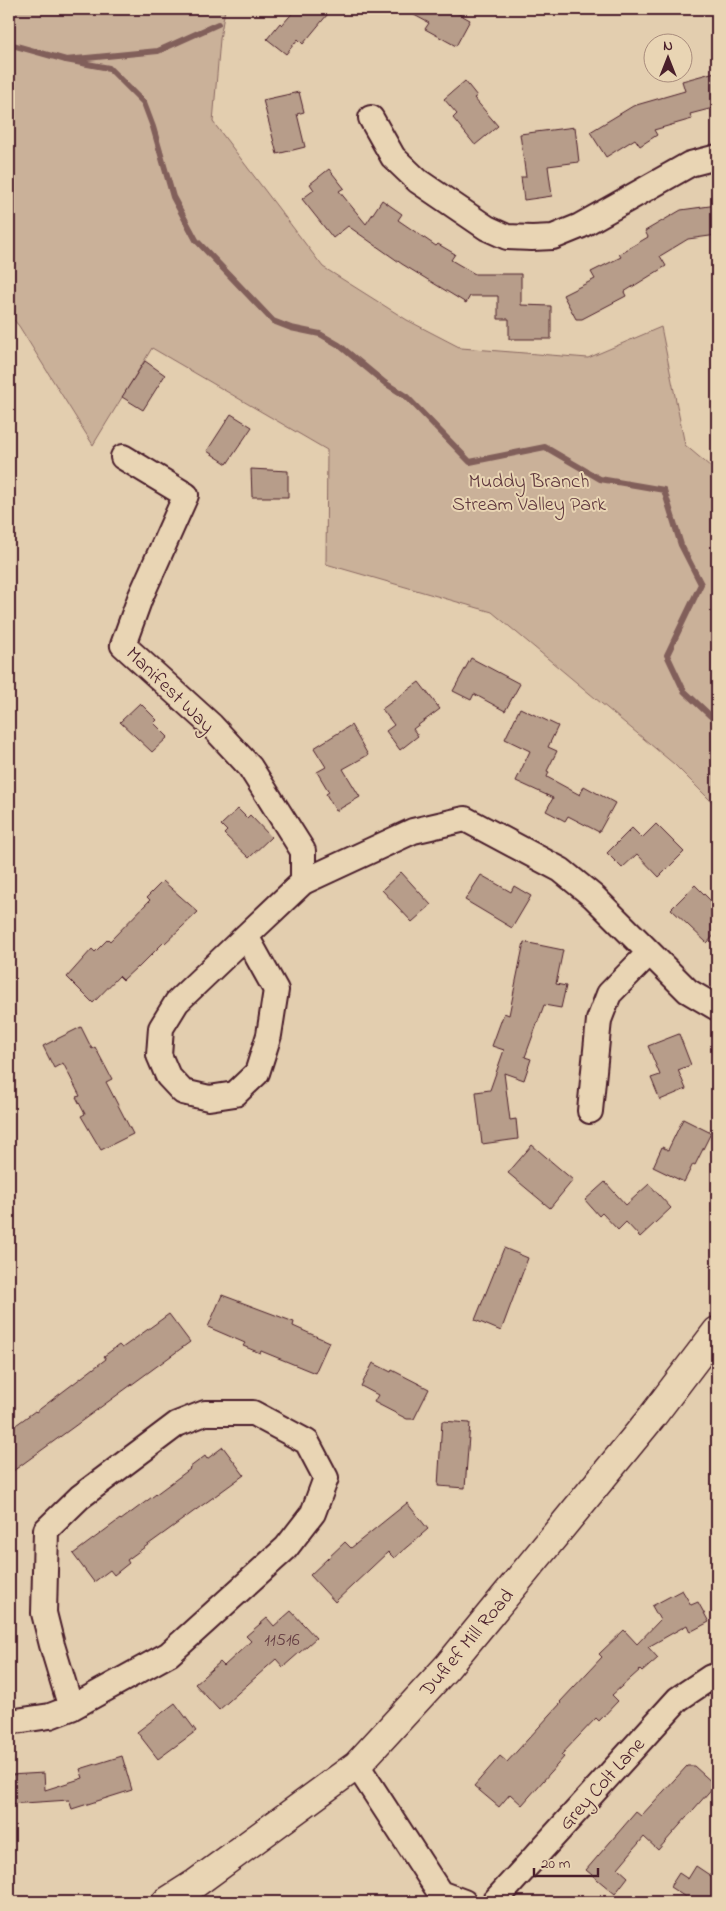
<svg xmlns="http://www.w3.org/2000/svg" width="726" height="1911" viewBox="0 0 726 1911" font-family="'Indie Flower',sans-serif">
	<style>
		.green { fill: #cab199; stroke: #8a6862 }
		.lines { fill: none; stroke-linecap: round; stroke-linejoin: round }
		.stream { stroke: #815e5a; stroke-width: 6 }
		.building { fill: #b79d8a; stroke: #4a1f2b }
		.street-casing { stroke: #4a1f2b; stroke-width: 28 }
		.secondary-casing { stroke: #4a1f2b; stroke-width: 31 }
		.street { stroke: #e9d5b4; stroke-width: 24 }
		.secondary { stroke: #e9d5b4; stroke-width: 28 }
		.labels { text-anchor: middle; stroke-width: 4; stroke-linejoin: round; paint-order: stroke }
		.number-label { font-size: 18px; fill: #653e43 }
		.park-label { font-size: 20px; fill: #5d353c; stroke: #e9d5b4 }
		.street-label { font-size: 20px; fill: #4a1f2b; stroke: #e9d5b4 }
	</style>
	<rect width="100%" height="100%" fill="#e3ceaf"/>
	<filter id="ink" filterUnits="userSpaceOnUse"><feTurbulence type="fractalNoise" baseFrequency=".02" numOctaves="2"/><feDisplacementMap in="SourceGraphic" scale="10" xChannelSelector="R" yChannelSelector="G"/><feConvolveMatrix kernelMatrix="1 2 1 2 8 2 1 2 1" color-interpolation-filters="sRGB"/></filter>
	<g filter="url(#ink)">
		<!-- green -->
		<path class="green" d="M 9,9 L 225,9 L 220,39 L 213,122 L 323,267 L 407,320 L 461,348 L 588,358 L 661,327 L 685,445 L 717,472 L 717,807 L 674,764 L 492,612 L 326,564 L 327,450 L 152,348 L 93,445 L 19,326 L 9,314 Z"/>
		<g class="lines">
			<!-- stream -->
			<g class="stream">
				<path d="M 9,44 L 66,60 L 158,51 L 218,24"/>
				<path d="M 66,60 L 109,68 L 144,103 L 153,127 L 173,197 L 196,240 L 273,321 L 291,328 L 320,334 L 339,345 L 385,383 L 407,397 L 470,462 L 545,447 L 600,479 L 664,490 L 681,545 L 701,584 L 667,655 L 684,691 L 717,722"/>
			</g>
		</g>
		<!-- building -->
		<g class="building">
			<path d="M 296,9 L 332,9 L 303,44 L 298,39 L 286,54 L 267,39 L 280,23 L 282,25 Z"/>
			<path d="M 403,9 L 450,9 L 470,20 L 456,46 L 425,29 L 429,23 Z"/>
			<path d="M 715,72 L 717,81 L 717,107 L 690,114 L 692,119 L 654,130 L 657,135 L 640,146 L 635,139 L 606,157 L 590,132 L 633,106 L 685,91 L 682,81 Z"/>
			<path d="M 465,81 L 477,96 L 474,98 L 498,126 L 475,145 L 453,118 L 457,114 L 444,99 Z"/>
			<path d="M 299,92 L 304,112 L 297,114 L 305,147 L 277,154 L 263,100 Z"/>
			<path d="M 575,127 L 579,162 L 548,166 L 552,196 L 524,200 L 521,177 L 526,177 L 520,134 Z"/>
			<path d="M 329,169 L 344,188 L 339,191 L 366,224 L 382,200 L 402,214 L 398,220 L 436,246 L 438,244 L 455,254 L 451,260 L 475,274 L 521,274 L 521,305 L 551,306 L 551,339 L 509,339 L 509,319 L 498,319 L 498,296 L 470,296 L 466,303 L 402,264 L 348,226 L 333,238 L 302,199 L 314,190 L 310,184 Z"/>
			<path d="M 717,205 L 717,235 L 688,239 L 660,256 L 666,266 L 624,292 L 626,296 L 582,319 L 576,319 L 563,295 L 595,279 L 591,272 L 621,257 L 619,254 L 648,237 L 645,231 L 681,210 Z"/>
			<path d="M 145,361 L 165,375 L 143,410 L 122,397 Z"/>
			<path d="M 231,414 L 252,427 L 227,464 L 207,451 Z"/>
			<path d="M 251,469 L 288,471 L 288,497 L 252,497 Z"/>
			<path d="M 471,658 L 520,684 L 505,711 L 474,694 L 471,700 L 453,691 Z"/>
			<path d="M 419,682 L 440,709 L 413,729 L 418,736 L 400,750 L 386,731 L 394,725 L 382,709 Z"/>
			<path d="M 140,703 L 157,720 L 154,723 L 168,737 L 152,752 L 120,722 Z"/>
			<path d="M 520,708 L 558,726 L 548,747 L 557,751 L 547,771 L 549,772 L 547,777 L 580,795 L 584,786 L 615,803 L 599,832 L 568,816 L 565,821 L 546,811 L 553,798 L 516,781 L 530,751 L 505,739 Z"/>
			<path d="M 351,725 L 368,755 L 343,769 L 360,797 L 336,811 L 326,794 L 329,792 L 317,772 L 326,767 L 314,748 Z"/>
			<path d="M 238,809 L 247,818 L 250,815 L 271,837 L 249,858 L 224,834 L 227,831 L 221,825 Z"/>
			<path d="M 656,824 L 684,852 L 659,877 L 637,854 L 622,868 L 607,853 L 632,828 L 642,838 Z"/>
			<path d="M 401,872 L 431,905 L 412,922 L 382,890 Z"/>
			<path d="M 481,875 L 511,892 L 514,886 L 531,896 L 512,928 L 465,900 Z"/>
			<path d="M 163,881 L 198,912 L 165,943 L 164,942 L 138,968 L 137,967 L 123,980 L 119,976 L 93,1003 L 67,977 L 92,949 L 95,952 L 108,939 L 110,941 L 150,900 L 147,897 Z"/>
			<path d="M 695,885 L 717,907 L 717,932 L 707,943 L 671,909 Z"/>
			<path d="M 524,942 L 563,950 L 556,984 L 566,986 L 561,1008 L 544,1005 L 525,1057 L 531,1059 L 524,1080 L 504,1073 L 510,1120 L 516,1119 L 518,1139 L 482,1144 L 476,1092 L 490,1090 L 504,1050 L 492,1046 L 504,1013 L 509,1015 Z"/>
			<path d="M 81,1027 L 92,1049 L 95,1047 L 112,1079 L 106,1082 L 133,1134 L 101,1150 L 81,1116 L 85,1114 L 76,1097 L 80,1096 L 63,1063 L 54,1068 L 43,1046 Z"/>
			<path d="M 679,1034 L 691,1065 L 678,1070 L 686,1089 L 660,1100 L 651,1078 L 660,1075 L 648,1046 Z"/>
			<path d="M 683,1119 L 711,1133 L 695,1165 L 693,1164 L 684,1182 L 653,1167 L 662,1147 L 668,1150 Z"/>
			<path d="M 532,1145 L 573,1180 L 550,1208 L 508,1173 Z"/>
			<path d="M 605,1182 L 626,1205 L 649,1184 L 671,1208 L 640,1237 L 626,1222 L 618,1230 L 602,1213 L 599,1216 L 585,1200 Z"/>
			<path d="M 504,1248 L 528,1258 L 501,1331 L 475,1320 Z"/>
			<path d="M 222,1295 L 294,1322 L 293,1326 L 329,1342 L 315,1373 L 261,1351 L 260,1353 L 243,1346 L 245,1343 L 208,1327 Z"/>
			<path d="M 169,1314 L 190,1342 L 9,1474 L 9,1430 L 35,1411 L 36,1412 L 106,1359 L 104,1356 L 119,1345 L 122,1348 Z"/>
			<path d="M 373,1363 L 391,1372 L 392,1370 L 429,1389 L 414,1419 L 407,1419 L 374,1402 L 378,1395 L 361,1386 Z"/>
			<path d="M 442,1421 L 470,1423 L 465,1488 L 438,1486 Z"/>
			<path d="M 223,1447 L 244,1475 L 127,1560 L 129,1563 L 114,1575 L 110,1570 L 94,1582 L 73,1554 L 120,1519 L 121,1520 L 190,1469 L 189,1468 L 205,1456 L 207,1459 Z"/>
			<path d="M 407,1503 L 428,1529 L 394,1558 L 388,1552 L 335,1602 L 310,1575 L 345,1542 L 351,1548 Z"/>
			<path d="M 682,1590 L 691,1605 L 698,1602 L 709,1622 L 690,1632 L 687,1625 L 648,1647 L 658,1658 L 642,1672 L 640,1670 L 612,1695 L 618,1701 L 599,1721 L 596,1718 L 561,1755 L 564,1757 L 522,1805 L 510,1794 L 499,1807 L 474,1786 L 500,1756 L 507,1762 L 561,1703 L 560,1702 L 602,1657 L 599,1654 L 624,1630 L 637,1644 L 660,1620 L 652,1606 Z"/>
			<path d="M 291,1611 L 316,1638 L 283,1667 L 276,1659 L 219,1710 L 195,1684 L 220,1662 L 224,1666 L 251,1641 L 246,1636 L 267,1618 L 274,1626 Z"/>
			<path d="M 175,1703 L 196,1731 L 158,1759 L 137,1732 Z"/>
			<path d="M 122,1756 L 132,1790 L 72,1809 L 69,1800 L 9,1804 L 9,1775 L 44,1773 L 45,1790 L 83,1778 L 80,1769 Z"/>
			<path d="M 687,1766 L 694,1766 L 715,1785 L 658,1850 L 644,1837 L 618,1868 L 628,1877 L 615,1894 L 586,1870 L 636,1812 L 641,1816 Z"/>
			<path d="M 696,1866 L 717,1880 L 717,1902 L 693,1902 L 670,1887 L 679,1873 L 688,1879 Z"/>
		</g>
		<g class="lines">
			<defs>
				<g id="street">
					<path d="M 371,118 L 393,157 L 418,181 L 487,228 L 507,237 L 532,238 L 553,237 L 580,226 L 690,164 L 717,157"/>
					<path d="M 123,457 L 186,495 L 140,598 L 123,645 L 211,725 L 250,767 L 303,851 L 303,882"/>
					<path d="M 246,936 L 276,990 L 269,1035 L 257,1073 L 235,1094 L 209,1098 L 183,1092 L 168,1076 L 159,1055 L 161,1028 L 177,1002 L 246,936 L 303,882 L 413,831 L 465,819 L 561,870 L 594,897 L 688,991 L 717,1008"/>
					<path d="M 590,1111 L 599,1020 L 609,994 L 649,953"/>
					<path d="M 9,1722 L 50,1716 L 71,1708 L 169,1654 L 286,1548 L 313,1513 L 326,1478 L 307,1442 L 253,1413 L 205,1413 L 177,1424 L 80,1497 L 46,1530 L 44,1613 L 52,1645 L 71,1708"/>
					<path d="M 357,1765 L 440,1893 L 464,1902"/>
					<path d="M 494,1902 L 678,1699 L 711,1677 L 717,1676"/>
				</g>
				<path id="secondary" d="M 166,1902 L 196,1883 L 357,1765 L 447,1667 L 651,1418 L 717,1331"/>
			</defs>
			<!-- street casing -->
			<use href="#street" class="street-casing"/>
			<!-- secondary casing -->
			<use href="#secondary" class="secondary-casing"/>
			<!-- street -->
			<use href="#street" class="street"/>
			<!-- secondary -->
			<use href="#secondary" class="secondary"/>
		</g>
	</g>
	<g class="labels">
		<!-- number labels -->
		<g class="number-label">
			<text x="282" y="1645">11516</text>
		</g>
		<!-- park labels -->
		<g class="park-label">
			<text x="529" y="487">Muddy Branch<tspan x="529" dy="23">Stream Valley Park</tspan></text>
		</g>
		<!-- street labels -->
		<g class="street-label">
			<text transform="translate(171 689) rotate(44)" y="7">Manifest Way</text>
			<text transform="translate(466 1642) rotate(-50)" y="7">Dufief Mill Road</text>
			<text transform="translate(601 1783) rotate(-48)" y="7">Grey Colt Lane</text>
		</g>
	</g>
	<!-- margin -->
	<rect width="726" height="1911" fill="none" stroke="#e9d5b4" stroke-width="30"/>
	<rect x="15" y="15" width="696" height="1881" fill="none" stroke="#4a1f2b" stroke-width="2" filter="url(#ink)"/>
	<!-- north arrow -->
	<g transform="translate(668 58)"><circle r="24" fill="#e9d5b4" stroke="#a98c7d"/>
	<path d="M0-4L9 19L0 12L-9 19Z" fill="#4a1f2b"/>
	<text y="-8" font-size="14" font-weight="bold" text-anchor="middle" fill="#4a1f2b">N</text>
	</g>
	<!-- scale -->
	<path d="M534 1868v8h64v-8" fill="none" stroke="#4a1f2b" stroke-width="2.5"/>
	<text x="541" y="1868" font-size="15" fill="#4a1f2b" stroke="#e9d5b4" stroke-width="4" paint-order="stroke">20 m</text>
</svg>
